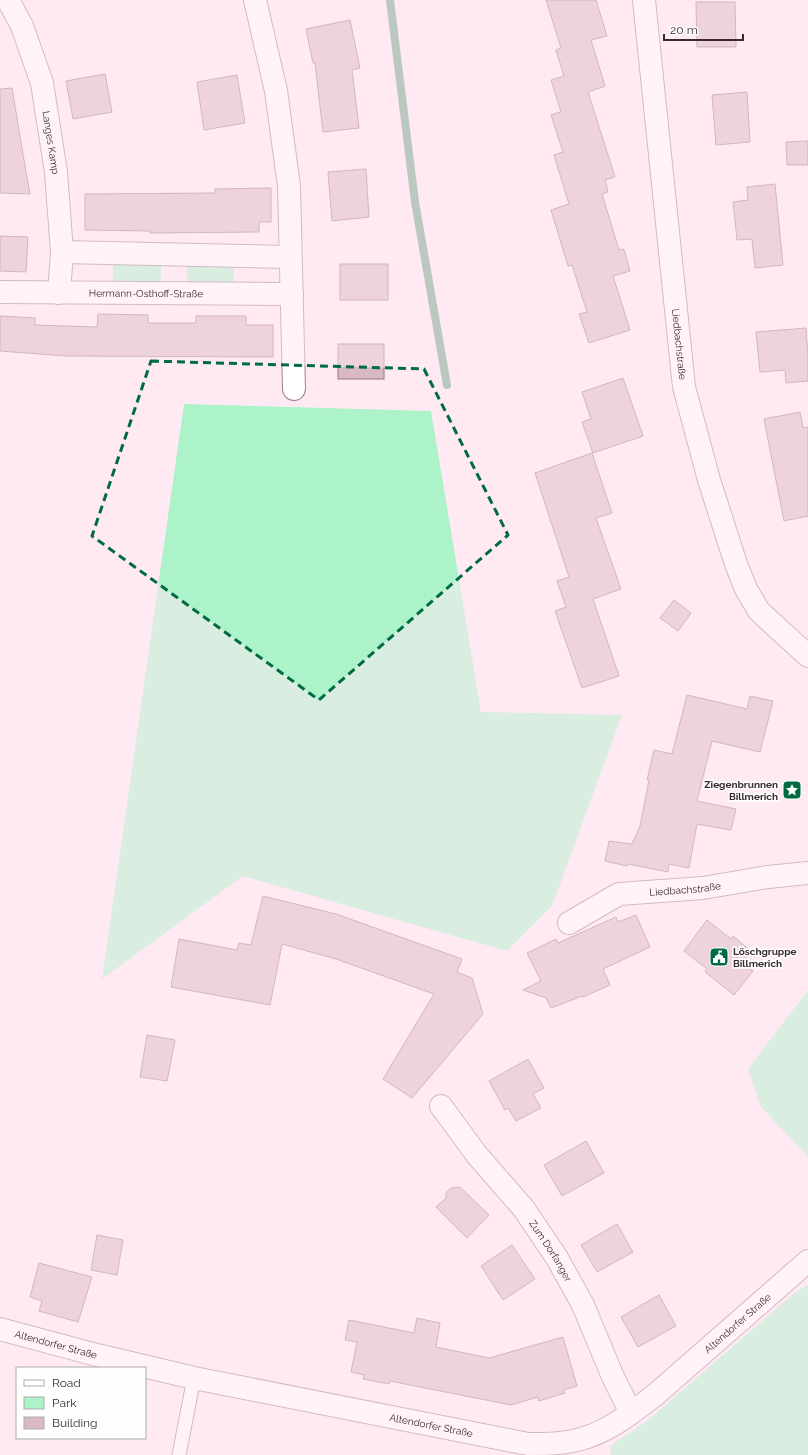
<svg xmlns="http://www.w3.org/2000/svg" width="808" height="1455" viewBox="0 0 808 1455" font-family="Raleway,sans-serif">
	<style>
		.green { fill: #acf3ca }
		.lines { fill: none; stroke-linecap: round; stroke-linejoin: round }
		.stream { stroke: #68a180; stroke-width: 8 }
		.building { fill: #d9b9c6; stroke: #977986 }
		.lane-casing { stroke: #9e818d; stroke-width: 15 }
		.street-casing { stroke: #9e818d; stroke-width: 24 }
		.secondary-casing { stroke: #9e818d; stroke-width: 24 }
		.lane { stroke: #fff; stroke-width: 13 }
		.street { stroke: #fff; stroke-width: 22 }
		.secondary { stroke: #fff; stroke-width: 22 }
		.marked { fill: none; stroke: #006b42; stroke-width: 3; stroke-dasharray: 8 5; stroke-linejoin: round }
		.labels { text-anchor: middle; stroke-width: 3.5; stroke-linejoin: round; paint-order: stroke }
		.street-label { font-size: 10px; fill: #372b30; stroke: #fefefe }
		.poi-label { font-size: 10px; font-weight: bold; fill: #372b30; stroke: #fefefe; text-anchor: end }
	</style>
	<rect width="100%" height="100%" fill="#ffeaf3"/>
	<!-- green -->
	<g class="green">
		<rect x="113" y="265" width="48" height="18"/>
		<rect x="187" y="266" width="47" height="17"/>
		<path d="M 184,404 L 431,411 L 481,712 L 622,715 L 552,906 L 507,951 L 243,876 L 102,979 Z"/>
		<path d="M 808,990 L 808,1157 L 761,1107 L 748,1069 Z"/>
		<path d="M 808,1285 L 808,1455 L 611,1455 L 610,1446 L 647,1421 L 793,1294 Z"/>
	</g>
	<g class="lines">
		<!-- stream -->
		<path class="stream" d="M 390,0 L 415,202 L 447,385"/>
	</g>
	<!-- building -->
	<g class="building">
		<path d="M 546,0 L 596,0 L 607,36 L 591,40 L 605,86 L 588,92 L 615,177 L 605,180 L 608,192 L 602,194 L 619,250 L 624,249 L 630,271 L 613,276 L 630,330 L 589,343 L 579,314 L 587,312 L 572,265 L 568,266 L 551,210 L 569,204 L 554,155 L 563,152 L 551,115 L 561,112 L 551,80 L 564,76 L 556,50 L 561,48 Z"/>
		<path d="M 696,2 L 735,2 L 736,47 L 697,47 Z"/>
		<path d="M 350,20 L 360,68 L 352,70 L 359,128 L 323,132 L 315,63 L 313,63 L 306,29 Z"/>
		<path d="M 105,74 L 112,112 L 73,119 L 66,81 Z"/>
		<path d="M 237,75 L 245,123 L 204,130 L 197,82 Z"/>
		<path d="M 12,88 L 26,172 L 30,194 L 0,193 L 0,89 Z"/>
		<path d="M 747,92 L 750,142 L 716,145 L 712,95 Z"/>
		<path d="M 808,141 L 808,165 L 787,165 L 786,142 Z"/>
		<path d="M 366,169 L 369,217 L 332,221 L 328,172 Z"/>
		<path d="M 775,184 L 783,265 L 755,268 L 752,239 L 737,240 L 733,202 L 748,200 L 747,187 Z"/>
		<path d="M 271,188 L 271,222 L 259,222 L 259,232 L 150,233 L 150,231 L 85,230 L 85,194 L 215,193 L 215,189 Z"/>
		<path d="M 0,236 L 28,237 L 26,272 L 0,271 Z"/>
		<rect x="340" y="264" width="48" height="36"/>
		<path d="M 98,314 L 148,315 L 148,323 L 196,323 L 196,316 L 246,316 L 246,325 L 273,325 L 273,357 L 66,356 L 0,351 L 0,316 L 35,318 L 35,325 L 97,327 Z"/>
		<path d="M 806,328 L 808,357 L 808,381 L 786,383 L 785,370 L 760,372 L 756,332 Z"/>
		<rect x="338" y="344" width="46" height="35"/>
		<path d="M 623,378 L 643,436 L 593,453 L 582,422 L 591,419 L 582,392 Z"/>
		<path d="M 800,412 L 803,428 L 808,427 L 808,516 L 784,521 L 764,419 Z"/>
		<path d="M 592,453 L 612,513 L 596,518 L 621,589 L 593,599 L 619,676 L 582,688 L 555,611 L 566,607 L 557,581 L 569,577 L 535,473 Z"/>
		<path d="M 674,600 L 691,613 L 678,631 L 660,618 Z"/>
		<path d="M 687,695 L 747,709 L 750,696 L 773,701 L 760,752 L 712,741 L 697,801 L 736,809 L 731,830 L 697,824 L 689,868 L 669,864 L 668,872 L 628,864 L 627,866 L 605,861 L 609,841 L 632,844 L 640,826 L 649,780 L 647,780 L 654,750 L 672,754 Z"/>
		<path d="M 263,896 L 336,914 L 462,959 L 457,972 L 472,978 L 483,1014 L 412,1098 L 383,1079 L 434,994 L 336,959 L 282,944 L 270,1005 L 171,987 L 179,939 L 237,950 L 239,943 L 251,945 Z"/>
		<path d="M 636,915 L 650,947 L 603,969 L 610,985 L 583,997 L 582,996 L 551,1008 L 546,998 L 523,990 L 541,981 L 527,953 L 556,939 L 558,943 L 616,917 L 618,922 Z"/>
		<path d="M 707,920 L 731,939 L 733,936 L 751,951 L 743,962 L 753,971 L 734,995 L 705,972 L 707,969 L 684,951 Z"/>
		<path d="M 147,1035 L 175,1040 L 167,1081 L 140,1077 Z"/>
		<path d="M 528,1059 L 544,1088 L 533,1094 L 541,1108 L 516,1121 L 508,1108 L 505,1110 L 489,1081 Z"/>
		<path d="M 586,1141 L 604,1173 L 562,1196 L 544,1165 Z"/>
		<path d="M 460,1187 L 489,1215 L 467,1238 L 436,1207 L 446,1198 L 446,1193 L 451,1188 Z"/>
		<path d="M 617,1224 L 633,1252 L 597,1272 L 581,1245 Z"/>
		<path d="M 97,1235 L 123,1240 L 117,1275 L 91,1270 Z"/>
		<path d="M 512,1245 L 535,1279 L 503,1300 L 481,1266 Z"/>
		<path d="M 39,1263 L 92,1277 L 78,1322 L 39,1311 L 42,1301 L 30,1297 Z"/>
		<path d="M 659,1295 L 676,1326 L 638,1347 L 621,1317 Z"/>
		<path d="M 417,1318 L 440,1323 L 436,1347 L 489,1358 L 563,1337 L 577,1386 L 563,1390 L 565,1393 L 539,1401 L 538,1397 L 511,1405 L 390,1381 L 389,1384 L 363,1379 L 364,1375 L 351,1372 L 357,1342 L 345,1340 L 349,1320 L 414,1333 Z"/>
	</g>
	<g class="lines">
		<defs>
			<path id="lane" d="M 179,1455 L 194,1378"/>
			<g id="street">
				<path id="s1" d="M 8,0 L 22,26 L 42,83 L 56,172 L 62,252 L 59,293"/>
				<path d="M 255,0 L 276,91 L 289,186 L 294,389"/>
				<path id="s2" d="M 644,0 L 684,387 L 709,480 L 736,564 L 746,589 L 759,611 L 808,656"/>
				<path d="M 62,252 L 290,257"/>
				<path id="s3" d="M 0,292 L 292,294"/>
				<path id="s4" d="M 569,923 L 619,894 L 703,888 L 768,877 L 808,873"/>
				<path id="s5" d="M 441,1106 L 477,1155 L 524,1209 L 557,1258 L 583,1305 L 613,1377 L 631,1413"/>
			</g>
			<g id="secondary">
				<path id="s6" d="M 0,1329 L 97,1355 L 194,1378 L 528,1444 C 546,1444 564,1444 581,1439 C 608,1432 633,1412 655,1395 L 808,1261"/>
			</g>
		</defs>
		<!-- lane casing -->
		<use href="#lane" class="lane-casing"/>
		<!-- street casing -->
		<use href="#street" class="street-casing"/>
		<!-- secondary casing -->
		<use href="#secondary" class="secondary-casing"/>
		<!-- lane -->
		<use href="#lane" class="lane"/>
		<!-- street -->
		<use href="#street" class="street"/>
		<!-- secondary -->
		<use href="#secondary" class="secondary"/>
	</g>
	<!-- marked area -->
	<path d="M0 0H808V1455H0ZM 151,361 L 424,369 L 508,535 L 319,700 L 92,536 Z" fill="#ffeaf3" fill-opacity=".55" fill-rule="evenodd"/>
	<path class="marked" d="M 151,361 L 424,369 L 508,535 L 319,700 L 92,536 Z"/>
	<!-- icons -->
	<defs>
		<symbol id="sight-square" viewBox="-11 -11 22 22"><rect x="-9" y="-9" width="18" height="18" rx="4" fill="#006b42" stroke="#fefefe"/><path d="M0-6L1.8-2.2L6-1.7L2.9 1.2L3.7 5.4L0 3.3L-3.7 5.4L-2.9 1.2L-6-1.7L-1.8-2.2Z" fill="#fff"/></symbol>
		<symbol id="civic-square" viewBox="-11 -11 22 22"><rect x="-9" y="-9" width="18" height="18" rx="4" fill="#006b42" stroke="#fefefe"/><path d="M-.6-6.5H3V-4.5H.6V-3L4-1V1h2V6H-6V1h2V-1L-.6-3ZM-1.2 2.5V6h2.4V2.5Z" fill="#fff"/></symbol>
	</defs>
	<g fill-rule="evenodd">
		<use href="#sight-square" x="781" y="779" width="22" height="22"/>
		<use href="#civic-square" x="708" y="946" width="22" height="22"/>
	</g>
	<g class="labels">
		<!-- street labels -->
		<g class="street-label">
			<text dy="4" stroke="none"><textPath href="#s1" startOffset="150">Langes Kamp</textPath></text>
			<text dy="4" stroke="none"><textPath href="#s3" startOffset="146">Hermann-Osthoff-Straße</textPath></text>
			<text dy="4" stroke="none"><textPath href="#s2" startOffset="346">Liedbachstraße</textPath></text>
			<text dy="4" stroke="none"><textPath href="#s4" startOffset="124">Liedbachstraße</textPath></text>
			<text dy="4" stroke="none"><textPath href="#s5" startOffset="182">Zum Dorfanger</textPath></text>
			<text dy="4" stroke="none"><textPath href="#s6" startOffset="790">Altendorfer Straße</textPath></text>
			<text dy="4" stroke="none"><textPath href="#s6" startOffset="58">Altendorfer Straße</textPath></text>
			<text dy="4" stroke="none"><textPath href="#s6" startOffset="442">Altendorfer Straße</textPath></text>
		</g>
		<!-- poi labels -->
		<g class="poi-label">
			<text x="778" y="788">Ziegenbrunnen<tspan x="778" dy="12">Billmerich</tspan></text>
			<text x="733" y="955" text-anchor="start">Löschgruppe<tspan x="733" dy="12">Billmerich</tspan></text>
		</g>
	</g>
	<!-- legend -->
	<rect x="16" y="1367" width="130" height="72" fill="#fefefe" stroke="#aeaaac"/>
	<rect x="24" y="1380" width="20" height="6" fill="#ffffff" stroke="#aeaaac"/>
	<text x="52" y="1387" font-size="12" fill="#372b30">Road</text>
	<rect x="24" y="1397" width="20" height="12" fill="#acf3ca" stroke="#aeaaac"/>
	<text x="52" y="1407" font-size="12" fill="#372b30">Park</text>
	<rect x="24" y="1417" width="20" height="12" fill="#d9b9c6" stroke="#aeaaac"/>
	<text x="52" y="1427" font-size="12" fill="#372b30">Building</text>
	<!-- scale -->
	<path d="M664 34v6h79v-6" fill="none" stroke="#372b30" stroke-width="2"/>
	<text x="670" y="34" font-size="12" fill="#372b30" stroke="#fefefe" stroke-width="3" paint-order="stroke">20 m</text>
</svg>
